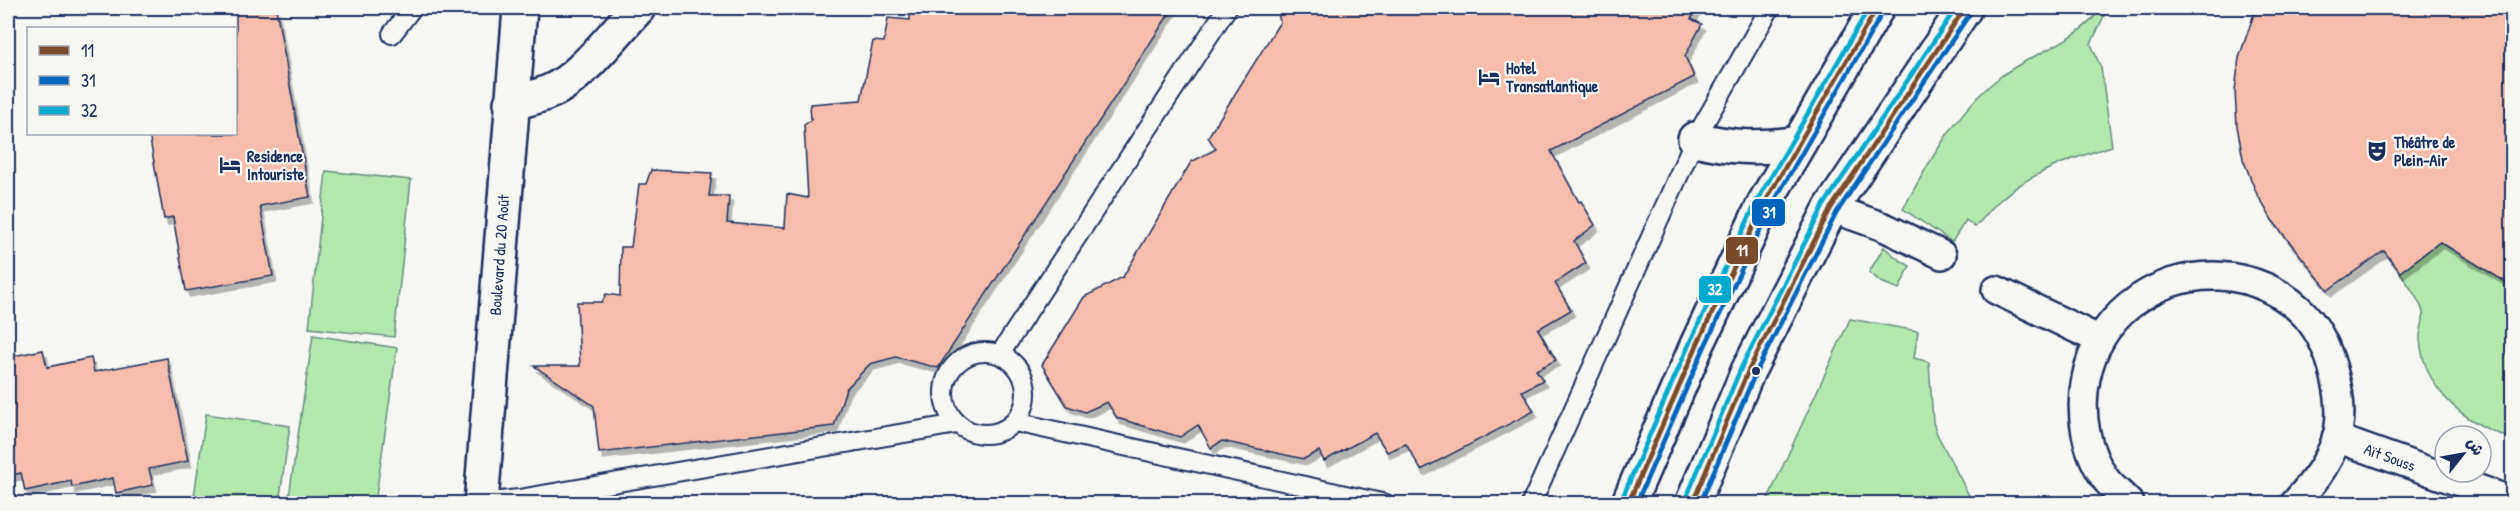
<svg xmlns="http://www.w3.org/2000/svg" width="2520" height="511" viewBox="0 0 2520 511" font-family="'Patrick Hand','Playpen Sans Arabic',sans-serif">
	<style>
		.green { fill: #b1e8ab; stroke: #668c84; stroke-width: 1.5 }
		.building { fill: #f6bdac; stroke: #1b2f5e; stroke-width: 1.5; filter: url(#shadow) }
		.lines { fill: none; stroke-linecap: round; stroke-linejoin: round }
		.service-casing { stroke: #1b2f5e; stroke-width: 22 }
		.pedestrian-casing { stroke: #1b2f5e; stroke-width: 32 }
		.minor-casing { stroke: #1b2f5e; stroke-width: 38 }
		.primary-casing { stroke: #1b2f5e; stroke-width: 38 }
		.service { stroke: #f6f6f2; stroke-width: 18 }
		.pedestrian { stroke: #f6f6f2; stroke-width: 27 }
		.minor { stroke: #f6f6f2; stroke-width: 33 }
		.primary { stroke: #f6f6f2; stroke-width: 33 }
		.bus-1-casing { stroke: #f6f6f2; stroke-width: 9 }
		.bus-2-casing { stroke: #f6f6f2; stroke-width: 9 }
		.bus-3-casing { stroke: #f6f6f2; stroke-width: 9 }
		.bus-1 { stroke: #7a4b2a; stroke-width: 4.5 }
		.bus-2 { stroke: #0065bd; stroke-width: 4.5 }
		.bus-3 { stroke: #00a9ce; stroke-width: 4.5 }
		.bus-dot { fill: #1b2f5e; stroke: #f6f6f2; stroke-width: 2 }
		.labels { text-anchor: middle; stroke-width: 4.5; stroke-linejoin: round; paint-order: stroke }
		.poi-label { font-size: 16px; font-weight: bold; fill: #1b2f5e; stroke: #f6f6f2; text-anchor: start }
		.street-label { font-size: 16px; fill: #1b2f5e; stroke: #f6f6f2 }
		.line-badge { stroke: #f6f6f2; stroke-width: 2 }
		.badge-label { font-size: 16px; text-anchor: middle; font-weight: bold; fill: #fff }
	</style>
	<defs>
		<filter id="shadow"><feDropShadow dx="3.5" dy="6" stdDeviation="0" flood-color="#0004"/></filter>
	</defs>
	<rect width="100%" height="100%" fill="#f6f6f2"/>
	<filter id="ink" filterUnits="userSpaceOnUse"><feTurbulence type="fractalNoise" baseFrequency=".0167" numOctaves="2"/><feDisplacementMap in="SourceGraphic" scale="12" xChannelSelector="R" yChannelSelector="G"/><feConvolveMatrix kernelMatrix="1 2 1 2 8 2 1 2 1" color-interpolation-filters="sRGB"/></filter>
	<g filter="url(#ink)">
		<!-- green -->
		<g class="green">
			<path d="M 2099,11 L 2104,16 L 2091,44 L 2101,68 L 2112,146 C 2073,158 2031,172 2000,200 C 1991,208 1984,218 1975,227 L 1966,220 L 1952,242 L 1903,209 C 1929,162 1957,110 2000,77 C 2031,53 2076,43 2099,11 Z"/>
			<path d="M 326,171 L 411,180 L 394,337 L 309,328 Z"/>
			<path d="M 2440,242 L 2508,283 L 2512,277 L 2512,439 C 2466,423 2425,393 2420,340 C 2419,331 2425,321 2423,313 C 2422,303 2406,282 2400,272 Z"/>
			<path d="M 1884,247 L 1898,259 L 1910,266 L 1899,289 L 1881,282 L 1869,272 Z"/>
			<path d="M 1850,319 L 1918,331 L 1914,358 L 1929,362 L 1933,422 L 1937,434 L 1973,503 L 1766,503 Z"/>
			<path d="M 313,335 L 397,348 L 375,503 L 288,503 Z"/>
			<path d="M 206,414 L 290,426 L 279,503 L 193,503 Z"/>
		</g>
		<!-- building -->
		<g class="building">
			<path d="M 236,8 L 276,8 L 310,197 L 260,206 L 273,276 L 186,291 L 173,217 L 164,219 L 149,134 L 236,134 Z"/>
			<path d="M 910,8 L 1173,8 L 938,368 L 896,357 L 870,364 L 846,389 L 834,426 L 599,453 L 594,406 L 534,366 L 580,366 L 577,302 L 602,302 L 606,294 L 620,296 L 621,247 L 631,247 L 639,184 L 646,184 L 651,170 L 712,173 L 709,196 L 729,196 L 727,223 L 785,228 L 787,194 L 808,198 L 804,125 L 811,120 L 810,104 L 861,100 L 873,41 L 884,42 L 888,18 L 910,20 Z"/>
			<path d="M 1277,8 L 1698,8 L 1691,19 L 1702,24 L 1685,56 L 1694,77 L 1551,151 L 1579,202 L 1581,201 L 1595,225 L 1574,241 L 1586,263 L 1555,283 L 1571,310 L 1538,329 L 1556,360 L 1536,370 L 1543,380 L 1522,391 L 1534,411 L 1421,470 L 1406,444 L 1387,452 L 1375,433 L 1324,461 L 1319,451 L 1304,459 L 1222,441 L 1211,448 L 1198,425 L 1180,437 L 1117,418 L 1107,402 L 1085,412 L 1067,406 L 1042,365 L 1084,297 L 1123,277 L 1191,162 L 1216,149 L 1208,137 L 1280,22 Z"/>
			<path d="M 2256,8 L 2512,8 L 2512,286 L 2440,242 L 2400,272 L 2384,251 L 2328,290 L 2272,220 L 2256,192 L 2243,159 L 2237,126 L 2235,91 L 2239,58 Z"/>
			<path d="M 43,350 L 47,367 L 91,358 L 94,372 L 167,358 L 188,461 L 149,469 L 153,485 L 116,493 L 113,478 L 72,487 L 71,481 L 25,491 L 21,473 L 8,476 L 8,357 Z"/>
		</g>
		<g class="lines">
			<defs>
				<g id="service">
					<path d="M 392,34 L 412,8"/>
					<circle cx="985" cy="393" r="41"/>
					<path d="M 1000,354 L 1227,8"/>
					<path d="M 1015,422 L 1386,504"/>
					<path d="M 481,503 L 519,499 L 957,424"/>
					<path d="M 1531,504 L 1695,139 L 1770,8"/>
				</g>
				<g id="pedestrian">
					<path d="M 1831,208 L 1884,227 L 1942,255"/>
					<path d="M 1996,290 L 2100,340"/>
					<path d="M 2336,438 L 2512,501"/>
					<path d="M 2130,504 C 2123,496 2114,489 2107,481 C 2085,452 2079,412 2086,378 C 2092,348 2106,325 2129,306 C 2180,263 2260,266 2306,316 C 2321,333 2330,355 2335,377 C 2340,396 2342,420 2336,440 C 2327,466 2312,484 2294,504"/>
				</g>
				<g id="minor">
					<path d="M 511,103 C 525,100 538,97 551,91 C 581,78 615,32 638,8"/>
					<path d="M 481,504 L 520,8"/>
				</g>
				<g id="primary">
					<path d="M 1695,139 C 1733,148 1760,149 1799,143"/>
					<path d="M 1628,504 L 1697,345 L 1764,204 L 1877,8"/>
					<path d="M 1692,504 L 1748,371 L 1831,208 L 1965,8"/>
				</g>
			</defs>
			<!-- service casing -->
			<use href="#service" class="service-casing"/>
			<!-- pedestrian casing -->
			<use href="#pedestrian" class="pedestrian-casing"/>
			<!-- minor casing -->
			<use href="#minor" class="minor-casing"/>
			<!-- primary casing -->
			<use href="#primary" class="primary-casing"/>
			<!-- service -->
			<use href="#service" class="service"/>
			<!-- pedestrian -->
			<use href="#pedestrian" class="pedestrian"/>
			<!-- minor -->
			<use href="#minor" class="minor"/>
			<!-- primary -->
			<use href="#primary" class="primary"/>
			<defs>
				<g id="bus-1">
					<path d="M 1628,504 L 1697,345 L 1764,204 L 1877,8"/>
					<path d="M 1692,504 L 1748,371 L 1831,208 L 1965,8"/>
				</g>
				<g id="bus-2">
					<path d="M 1636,504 L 1704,348 L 1771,207 L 1883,12"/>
					<path d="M 1700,504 L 1755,374 L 1837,212 L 1971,12"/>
				</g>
				<g id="bus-3">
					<path d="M 1621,501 L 1690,342 L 1757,201 L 1869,8"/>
					<path d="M 1685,501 L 1741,368 L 1824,205 L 1956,8"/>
				</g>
			</defs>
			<!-- bus-1 casing -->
			<use href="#bus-1" class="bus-1-casing"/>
			<!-- bus-2 casing -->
			<use href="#bus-2" class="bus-2-casing"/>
			<!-- bus-3 casing -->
			<use href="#bus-3" class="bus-3-casing"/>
			<!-- bus-1 -->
			<use href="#bus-1" class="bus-1"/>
			<!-- bus-2 -->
			<use href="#bus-2" class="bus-2"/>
			<!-- bus-3 -->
			<use href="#bus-3" class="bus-3"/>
		</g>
	</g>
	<!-- icons -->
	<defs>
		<symbol id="hotel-bare" viewBox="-9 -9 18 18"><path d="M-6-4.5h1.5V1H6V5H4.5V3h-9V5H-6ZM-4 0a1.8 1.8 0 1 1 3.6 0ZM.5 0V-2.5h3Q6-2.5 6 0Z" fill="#1b2f5e" stroke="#f6f6f2" stroke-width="2.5" paint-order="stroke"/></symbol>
		<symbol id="theatre-bare" viewBox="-9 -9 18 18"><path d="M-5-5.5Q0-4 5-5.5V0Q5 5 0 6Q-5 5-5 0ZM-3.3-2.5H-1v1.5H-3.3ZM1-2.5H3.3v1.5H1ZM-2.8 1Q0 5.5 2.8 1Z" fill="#1b2f5e" stroke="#f6f6f2" stroke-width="2.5" paint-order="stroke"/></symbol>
	</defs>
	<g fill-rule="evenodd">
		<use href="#hotel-bare" x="1474" y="62" width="30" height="30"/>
		<use href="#theatre-bare" x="2362" y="136" width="30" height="30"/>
		<use href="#hotel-bare" x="215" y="150" width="30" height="30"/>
	</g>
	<!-- markers -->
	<circle class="bus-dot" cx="1756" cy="371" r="5"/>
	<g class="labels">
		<!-- poi labels -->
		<g class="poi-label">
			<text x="1506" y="74">Hotel<tspan x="1506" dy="18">Transatlantique</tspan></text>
			<text x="2394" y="148">Théâtre de<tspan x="2394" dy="18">Plein-Air</tspan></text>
			<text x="247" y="162">Residence<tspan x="247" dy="18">Intouriste</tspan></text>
		</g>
		<!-- street labels -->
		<g class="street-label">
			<text transform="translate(499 255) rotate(-86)" y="6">Boulevard du 20 Août</text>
			<text transform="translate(2390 457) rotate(20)" y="6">Aït Souss</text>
		</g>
	</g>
	<g class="line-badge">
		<rect x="1751" y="198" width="35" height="29" rx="6" fill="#0065bd"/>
		<rect x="1725" y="236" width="34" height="29" rx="6" fill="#7a4b2a"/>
		<rect x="1698" y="275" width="34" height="29" rx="6" fill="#00a9ce"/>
	</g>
	<g class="badge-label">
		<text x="1769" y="218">31</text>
		<text x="1742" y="256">11</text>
		<text x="1715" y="295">32</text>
	</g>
	<!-- margin -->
	<rect width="2520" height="511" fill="none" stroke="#f6f6f2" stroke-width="30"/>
	<rect x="15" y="15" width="2490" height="481" fill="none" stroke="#1b2f5e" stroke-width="2" filter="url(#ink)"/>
	<!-- legend -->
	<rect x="27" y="27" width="210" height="108" fill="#f6f6f2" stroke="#9ea6b7" stroke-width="1.5"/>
	<rect x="39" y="46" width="30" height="9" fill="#7a4b2a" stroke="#9ea6b7" stroke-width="1.5"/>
	<text x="81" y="57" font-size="18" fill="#1b2f5e">11</text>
	<rect x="39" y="76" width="30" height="9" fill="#0065bd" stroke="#9ea6b7" stroke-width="1.5"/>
	<text x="81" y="87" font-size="18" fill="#1b2f5e">31</text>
	<rect x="39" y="106" width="30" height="9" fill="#00a9ce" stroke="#9ea6b7" stroke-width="1.5"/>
	<text x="81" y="117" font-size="18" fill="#1b2f5e">32</text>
	<!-- north arrow -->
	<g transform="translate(2463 454) rotate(59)"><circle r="28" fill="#f6f6f2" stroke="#9ea6b7" stroke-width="1.5"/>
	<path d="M0-4.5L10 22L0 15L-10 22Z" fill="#1b2f5e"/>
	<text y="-9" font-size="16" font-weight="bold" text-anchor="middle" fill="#1b2f5e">ش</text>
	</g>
</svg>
